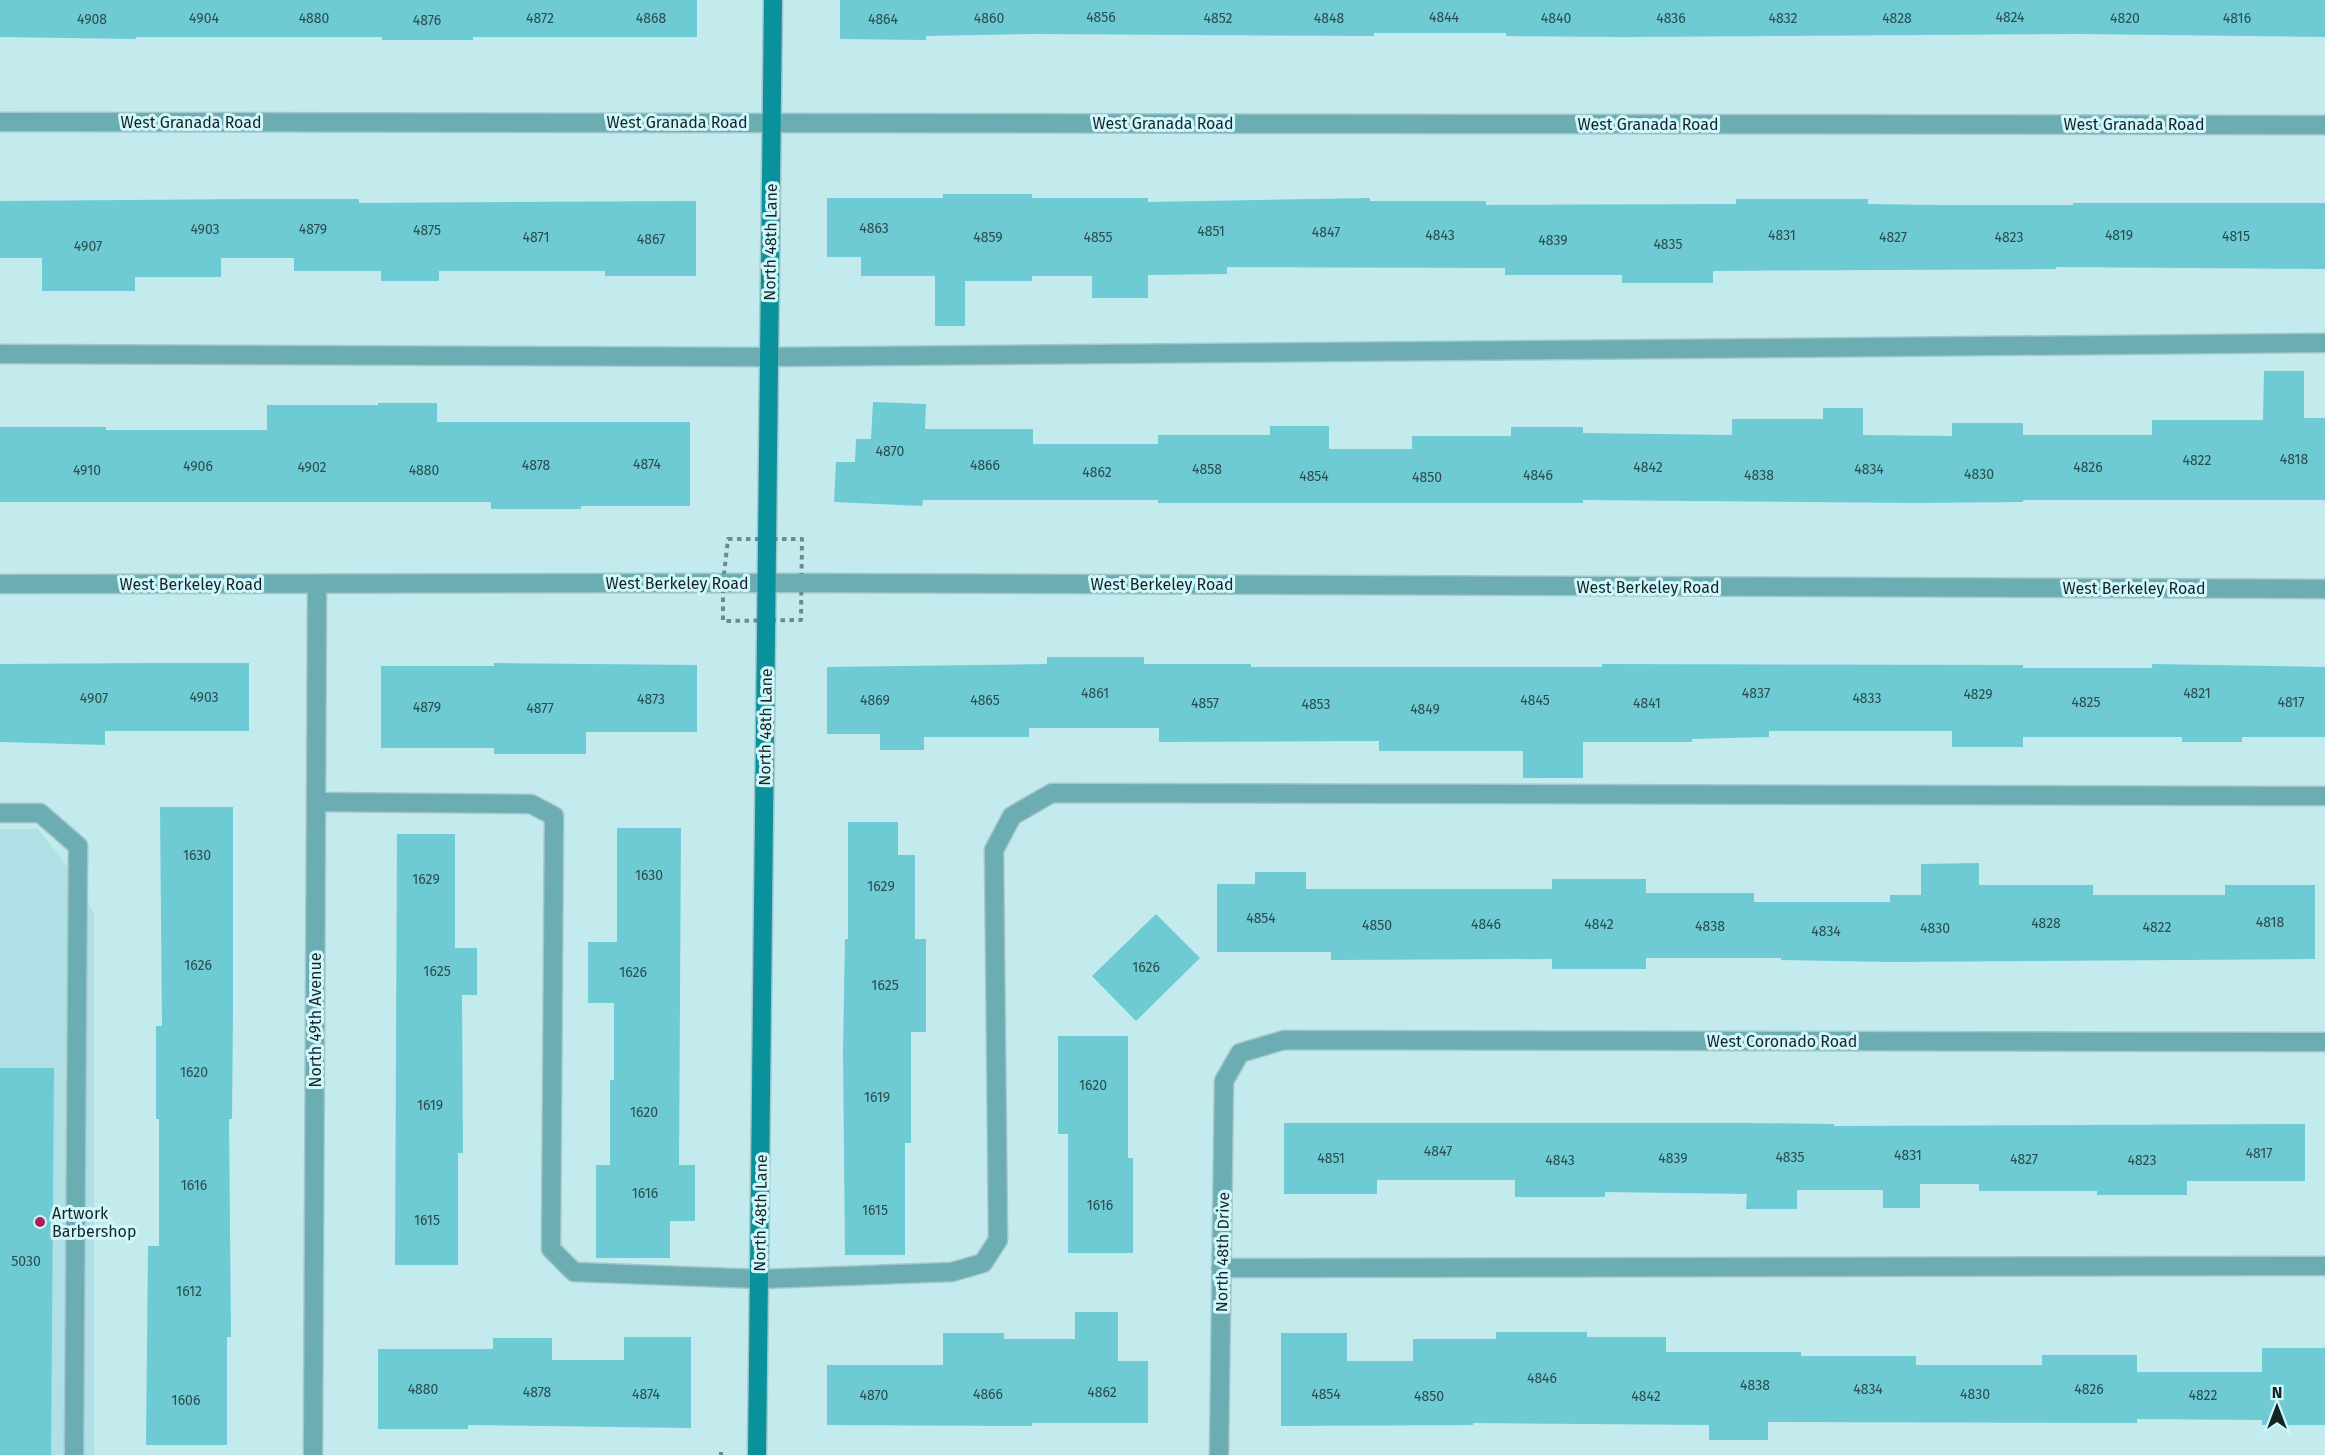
<svg xmlns="http://www.w3.org/2000/svg" width="2325" height="1455" viewBox="0 0 2325 1455" font-family="'Fira Sans',sans-serif">
	<style>
		.built { fill: #b0e0e5 }
		.building { fill: #6ecad3 }
		.lines { fill: none; stroke-linecap: round; stroke-linejoin: round }
		.lane-casing { stroke: #a4c6c9; stroke-width: 21 }
		.street-casing { stroke: #a4c6c9; stroke-width: 21 }
		.secondary-casing { stroke: #a4c6c9; stroke-width: 21 }
		.path { stroke: #6f8a8c; stroke-width: 4; stroke-dasharray: 4.5 4.5; stroke-linecap: butt }
		.lane { stroke: #6cadb3; stroke-width: 18 }
		.street { stroke: #6cadb3; stroke-width: 18 }
		.secondary { stroke: #09929c; stroke-width: 18 }
		.poi-dot { fill: #b02053; stroke: #d0f7fb; stroke-width: 2 }
		.labels { text-anchor: middle; stroke-width: 6; stroke-linejoin: round; paint-order: stroke }
		.number-label { font-size: 14px; fill: #2b4e50 }
		.street-label { font-size: 16px; fill: #152425; stroke: #d0f7fb }
		.poi-label { font-size: 16px; fill: #152425; stroke: #d0f7fb; text-anchor: start }
	</style>
	<rect width="100%" height="100%" fill="#c3eaed"/>
	<!-- built -->
	<path class="built" d="M 0,829 L 38,829 L 63,860 L 94,914 L 94,1455 L 0,1455 Z"/>
	<!-- building -->
	<g class="building">
		<path d="M 0,0 L 697,0 L 697,37 L 473,37 L 473,40 L 382,40 L 382,37 L 136,37 L 136,39 L 0,37 Z"/>
		<path d="M 840,0 L 2325,0 L 2325,37 L 2080,34 L 1625,37 L 1506,36 L 1506,33 L 1374,33 L 1374,36 L 1035,34 L 926,36 L 926,40 L 840,39 Z"/>
		<path d="M 943,194 L 1032,194 L 1032,198 L 1148,198 L 1148,202 L 1370,198 L 1370,201 L 1486,201 L 1486,205 L 1736,204 L 1736,199 L 1868,199 L 1868,204 L 1939,205 L 2073,205 L 2073,203 L 2325,203 L 2325,269 L 2056,267 L 2056,269 L 1713,271 L 1713,283 L 1622,283 L 1622,275 L 1505,275 L 1505,268 L 1227,267 L 1227,274 L 1148,275 L 1148,298 L 1092,298 L 1092,276 L 1032,276 L 1032,281 L 965,281 L 965,326 L 935,326 L 935,276 L 861,276 L 861,257 L 827,257 L 827,198 L 943,198 Z"/>
		<path d="M 268,199 L 359,199 L 359,203 L 696,201 L 696,276 L 605,276 L 605,271 L 439,271 L 439,281 L 381,281 L 381,271 L 294,271 L 294,258 L 221,258 L 221,277 L 135,277 L 135,291 L 42,291 L 42,258 L 0,258 L 0,201 Z"/>
		<path d="M 2264,371 L 2304,371 L 2304,418 L 2325,418 L 2325,500 L 2023,500 L 2023,502 L 1916,503 L 1583,500 L 1583,503 L 1158,503 L 1158,500 L 923,500 L 922,506 L 834,502 L 836,462 L 855,462 L 856,439 L 871,439 L 873,402 L 926,404 L 925,429 L 1033,429 L 1033,444 L 1158,444 L 1158,435 L 1270,435 L 1270,426 L 1329,426 L 1329,449 L 1412,449 L 1412,436 L 1511,436 L 1511,427 L 1583,427 L 1583,433 L 1732,435 L 1732,419 L 1823,419 L 1823,408 L 1863,408 L 1863,435 L 1952,436 L 1952,423 L 2023,423 L 2023,435 L 2152,435 L 2152,420 L 2263,420 Z"/>
		<path d="M 378,403 L 437,403 L 437,422 L 690,422 L 690,506 L 581,506 L 581,509 L 491,509 L 491,502 L 0,502 L 0,427 L 106,427 L 106,430 L 267,430 L 267,405 L 378,405 Z"/>
		<path d="M 1047,657 L 1144,657 L 1144,664 L 1251,664 L 1251,667 L 1602,667 L 1602,664 L 2023,665 L 2023,668 L 2152,668 L 2152,664 L 2325,667 L 2325,737 L 2242,737 L 2242,742 L 2182,742 L 2182,737 L 2023,737 L 2023,747 L 1952,747 L 1952,731 L 1769,731 L 1769,737 L 1692,739 L 1692,742 L 1583,742 L 1583,778 L 1523,778 L 1523,751 L 1379,751 L 1379,741 L 1159,742 L 1159,728 L 1029,728 L 1029,737 L 924,737 L 924,750 L 880,750 L 880,734 L 827,734 L 827,667 L 1047,664 Z"/>
		<path d="M 159,663 L 249,663 L 249,731 L 105,731 L 105,745 L 0,742 L 0,664 Z"/>
		<path d="M 494,663 L 697,665 L 697,732 L 586,732 L 586,754 L 494,754 L 494,748 L 381,748 L 381,666 L 494,666 Z"/>
		<path d="M 160,807 L 233,807 L 233,1011 L 232,1119 L 229,1119 L 231,1337 L 227,1337 L 227,1445 L 146,1445 L 148,1246 L 159,1246 L 159,1119 L 156,1119 L 156,1026 L 162,1026 Z"/>
		<path d="M 848,822 L 898,822 L 898,855 L 915,855 L 915,939 L 926,939 L 926,1032 L 911,1032 L 911,1143 L 905,1143 L 905,1255 L 845,1255 L 843,1051 L 845,939 L 848,939 Z"/>
		<path d="M 617,828 L 681,828 L 679,1165 L 695,1165 L 695,1221 L 670,1221 L 670,1258 L 596,1258 L 596,1165 L 610,1165 L 610,1080 L 614,1080 L 614,1003 L 588,1003 L 588,942 L 617,942 Z"/>
		<path d="M 397,834 L 455,834 L 455,948 L 477,948 L 477,995 L 462,995 L 463,1153 L 458,1153 L 458,1265 L 395,1265 Z"/>
		<path d="M 1979,863 L 1979,885 L 2093,885 L 2093,895 L 2225,895 L 2225,885 L 2315,885 L 2315,959 L 1891,962 L 1781,960 L 1781,958 L 1646,958 L 1646,969 L 1552,969 L 1552,959 L 1331,960 L 1331,952 L 1217,952 L 1217,884 L 1255,884 L 1255,872 L 1306,872 L 1306,889 L 1552,889 L 1552,879 L 1646,879 L 1646,893 L 1754,893 L 1754,902 L 1890,902 L 1890,895 L 1921,895 L 1921,864 Z"/>
		<path d="M 1156,914 L 1200,958 L 1136,1021 L 1092,976 Z"/>
		<path d="M 1058,1036 L 1128,1036 L 1128,1158 L 1133,1158 L 1133,1253 L 1068,1253 L 1068,1134 L 1058,1134 Z"/>
		<path d="M 0,1068 L 54,1068 L 51,1455 L 0,1455 Z"/>
		<path d="M 1284,1123 L 1747,1123 L 1834,1124 L 1834,1126 L 2305,1124 L 2305,1181 L 2187,1181 L 2187,1195 L 2097,1195 L 2097,1191 L 1979,1191 L 1979,1184 L 1920,1184 L 1920,1208 L 1883,1208 L 1883,1190 L 1797,1190 L 1797,1209 L 1746,1209 L 1747,1194 L 1605,1192 L 1605,1197 L 1515,1197 L 1515,1180 L 1377,1180 L 1377,1194 L 1284,1194 Z"/>
		<path d="M 1075,1312 L 1118,1312 L 1118,1361 L 1148,1361 L 1148,1423 L 1032,1423 L 1032,1426 L 827,1425 L 827,1365 L 943,1365 L 943,1333 L 1004,1333 L 1004,1339 L 1075,1339 Z"/>
		<path d="M 1496,1332 L 1587,1332 L 1587,1337 L 1666,1337 L 1666,1352 L 1801,1352 L 1801,1356 L 1916,1356 L 1916,1365 L 2042,1365 L 2042,1355 L 2137,1355 L 2137,1372 L 2262,1372 L 2262,1348 L 2325,1348 L 2325,1425 L 2262,1425 L 2262,1420 L 2137,1419 L 2137,1423 L 1768,1422 L 1768,1440 L 1709,1440 L 1709,1425 L 1473,1423 L 1473,1425 L 1281,1426 L 1281,1333 L 1347,1333 L 1347,1361 L 1413,1361 L 1413,1339 L 1496,1339 Z"/>
		<path d="M 624,1337 L 691,1337 L 691,1428 L 468,1425 L 468,1429 L 378,1429 L 378,1349 L 493,1349 L 493,1338 L 552,1338 L 552,1360 L 624,1360 Z"/>
	</g>
	<g class="lines">
		<defs>
			<g id="lane">
				<path d="M 0,354 L 769,357 L 2325,343"/>
				<path d="M 316,802 L 531,804 L 554,816 L 551,1249 L 574,1272 L 759,1279 L 952,1272 L 983,1263 L 998,1240 L 994,850 L 1012,816 L 1052,793 L 2325,796"/>
				<path d="M 0,813 L 40,813 L 78,846 L 74,1455"/>
				<path d="M 1221,1268 L 2325,1266"/>
			</g>
			<g id="street">
				<path d="M 0,122 L 2325,125"/>
				<path d="M 0,584 L 801,583 L 2325,589"/>
				<path d="M 313,1455 L 317,585"/>
				<path d="M 1219,1455 L 1224,1081 L 1240,1053 L 1284,1040 L 2325,1042"/>
			</g>
			<path id="secondary" d="M 757,1455 L 773,0"/>
		</defs>
		<!-- lane casing -->
		<use href="#lane" class="lane-casing"/>
		<!-- street casing -->
		<use href="#street" class="street-casing"/>
		<!-- secondary casing -->
		<use href="#secondary" class="secondary-casing"/>
		<!-- path -->
		<g class="path">
			<path d="M 728,539 L 802,539 L 801,620 L 723,621 L 723,583 Z"/>
			<path d="M 721,1455 L 721,1452"/>
		</g>
		<!-- lane -->
		<use href="#lane" class="lane"/>
		<!-- street -->
		<use href="#street" class="street"/>
		<!-- secondary -->
		<use href="#secondary" class="secondary"/>
	</g>
	<!-- markers -->
	<circle class="poi-dot" cx="40" cy="1222" r="6"/>
	<g class="labels">
		<!-- number labels -->
		<g class="number-label">
			<text x="1101" y="22">4856</text>
			<text x="1444" y="22">4844</text>
			<text x="2010" y="22">4824</text>
			<text x="204" y="23">4904</text>
			<text x="314" y="23">4880</text>
			<text x="540" y="23">4872</text>
			<text x="651" y="23">4868</text>
			<text x="989" y="23">4860</text>
			<text x="1218" y="23">4852</text>
			<text x="1329" y="23">4848</text>
			<text x="1556" y="23">4840</text>
			<text x="1671" y="23">4836</text>
			<text x="1783" y="23">4832</text>
			<text x="1897" y="23">4828</text>
			<text x="2125" y="23">4820</text>
			<text x="2237" y="23">4816</text>
			<text x="92" y="24">4908</text>
			<text x="883" y="24">4864</text>
			<text x="427" y="25">4876</text>
			<text x="874" y="233">4863</text>
			<text x="205" y="234">4903</text>
			<text x="313" y="234">4879</text>
			<text x="427" y="235">4875</text>
			<text x="1211" y="236">4851</text>
			<text x="1326" y="237">4847</text>
			<text x="1440" y="240">4843</text>
			<text x="1782" y="240">4831</text>
			<text x="2119" y="240">4819</text>
			<text x="2236" y="241">4815</text>
			<text x="536" y="242">4871</text>
			<text x="988" y="242">4859</text>
			<text x="1098" y="242">4855</text>
			<text x="1893" y="242">4827</text>
			<text x="2009" y="242">4823</text>
			<text x="651" y="244">4867</text>
			<text x="1553" y="245">4839</text>
			<text x="1668" y="249">4835</text>
			<text x="88" y="251">4907</text>
			<text x="890" y="456">4870</text>
			<text x="2294" y="464">4818</text>
			<text x="2197" y="465">4822</text>
			<text x="647" y="469">4874</text>
			<text x="536" y="470">4878</text>
			<text x="985" y="470">4866</text>
			<text x="198" y="471">4906</text>
			<text x="312" y="472">4902</text>
			<text x="1648" y="472">4842</text>
			<text x="2088" y="472">4826</text>
			<text x="1207" y="474">4858</text>
			<text x="1869" y="474">4834</text>
			<text x="87" y="475">4910</text>
			<text x="424" y="475">4880</text>
			<text x="1097" y="477">4862</text>
			<text x="1979" y="479">4830</text>
			<text x="1538" y="480">4846</text>
			<text x="1759" y="480">4838</text>
			<text x="1314" y="481">4854</text>
			<text x="1427" y="482">4850</text>
			<text x="1095" y="698">4861</text>
			<text x="1756" y="698">4837</text>
			<text x="2197" y="698">4821</text>
			<text x="1978" y="699">4829</text>
			<text x="204" y="702">4903</text>
			<text x="94" y="703">4907</text>
			<text x="1867" y="703">4833</text>
			<text x="651" y="704">4873</text>
			<text x="875" y="705">4869</text>
			<text x="985" y="705">4865</text>
			<text x="1535" y="705">4845</text>
			<text x="2086" y="707">4825</text>
			<text x="2291" y="707">4817</text>
			<text x="1205" y="708">4857</text>
			<text x="1647" y="708">4841</text>
			<text x="1316" y="709">4853</text>
			<text x="427" y="712">4879</text>
			<text x="540" y="713">4877</text>
			<text x="1425" y="714">4849</text>
			<text x="197" y="860">1630</text>
			<text x="649" y="880">1630</text>
			<text x="426" y="884">1629</text>
			<text x="881" y="891">1629</text>
			<text x="1261" y="923">4854</text>
			<text x="2270" y="927">4818</text>
			<text x="2046" y="928">4828</text>
			<text x="1486" y="929">4846</text>
			<text x="1599" y="929">4842</text>
			<text x="1377" y="930">4850</text>
			<text x="1710" y="931">4838</text>
			<text x="2157" y="932">4822</text>
			<text x="1935" y="933">4830</text>
			<text x="1826" y="936">4834</text>
			<text x="198" y="970">1626</text>
			<text x="1146" y="972">1626</text>
			<text x="437" y="976">1625</text>
			<text x="633" y="977">1626</text>
			<text x="885" y="990">1625</text>
			<text x="194" y="1077">1620</text>
			<text x="1093" y="1090">1620</text>
			<text x="877" y="1102">1619</text>
			<text x="430" y="1110">1619</text>
			<text x="644" y="1117">1620</text>
			<text x="1438" y="1156">4847</text>
			<text x="2259" y="1158">4817</text>
			<text x="1908" y="1160">4831</text>
			<text x="1790" y="1162">4835</text>
			<text x="1331" y="1163">4851</text>
			<text x="1673" y="1163">4839</text>
			<text x="2024" y="1164">4827</text>
			<text x="1560" y="1165">4843</text>
			<text x="2142" y="1165">4823</text>
			<text x="194" y="1190">1616</text>
			<text x="645" y="1198">1616</text>
			<text x="1100" y="1210">1616</text>
			<text x="875" y="1215">1615</text>
			<text x="427" y="1225">1615</text>
			<text x="26" y="1266">5030</text>
			<text x="189" y="1296">1612</text>
			<text x="1542" y="1383">4846</text>
			<text x="1755" y="1390">4838</text>
			<text x="423" y="1394">4880</text>
			<text x="1868" y="1394">4834</text>
			<text x="2089" y="1394">4826</text>
			<text x="537" y="1397">4878</text>
			<text x="1102" y="1397">4862</text>
			<text x="646" y="1399">4874</text>
			<text x="988" y="1399">4866</text>
			<text x="1326" y="1399">4854</text>
			<text x="1975" y="1399">4830</text>
			<text x="874" y="1400">4870</text>
			<text x="2203" y="1400">4822</text>
			<text x="1429" y="1401">4850</text>
			<text x="1646" y="1401">4842</text>
			<text x="186" y="1405">1606</text>
		</g>
		<!-- street labels -->
		<g class="street-label">
			<text x="191" y="128">West Granada Road</text>
			<text x="677" y="128">West Granada Road</text>
			<text x="1163" y="129">West Granada Road</text>
			<text x="1648" y="130">West Granada Road</text>
			<text x="2134" y="130">West Granada Road</text>
			<text transform="translate(770 242) rotate(-89)" y="6">North 48th Lane</text>
			<text x="677" y="589">West Berkeley Road</text>
			<text x="191" y="590">West Berkeley Road</text>
			<text x="1162" y="590">West Berkeley Road</text>
			<text x="1648" y="593">West Berkeley Road</text>
			<text x="2134" y="594">West Berkeley Road</text>
			<text transform="translate(765 727) rotate(-89)" y="6">North 48th Lane</text>
			<text transform="translate(315 1020) rotate(-90)" y="6">North 49th Avenue</text>
			<text x="1782" y="1047">West Coronado Road</text>
			<text transform="translate(760 1213) rotate(-89)" y="6">North 48th Lane</text>
			<text transform="translate(1222 1252) rotate(-89)" y="6">North 48th Drive</text>
		</g>
		<!-- poi labels -->
		<g class="poi-label">
			<text x="52" y="1219">Artwork<tspan x="52" dy="18">Barbershop</tspan></text>
		</g>
	</g>
	<!-- north arrow -->
	<g transform="translate(2277 1407)" stroke="#d0f7fb" stroke-width="4.5" paint-order="stroke">
	<path d="M0-4.5L10 22L0 15L-10 22Z" fill="#152425"/>
	<text y="-9" font-size="16" font-weight="bold" text-anchor="middle" fill="#152425">N</text>
	</g>
</svg>
